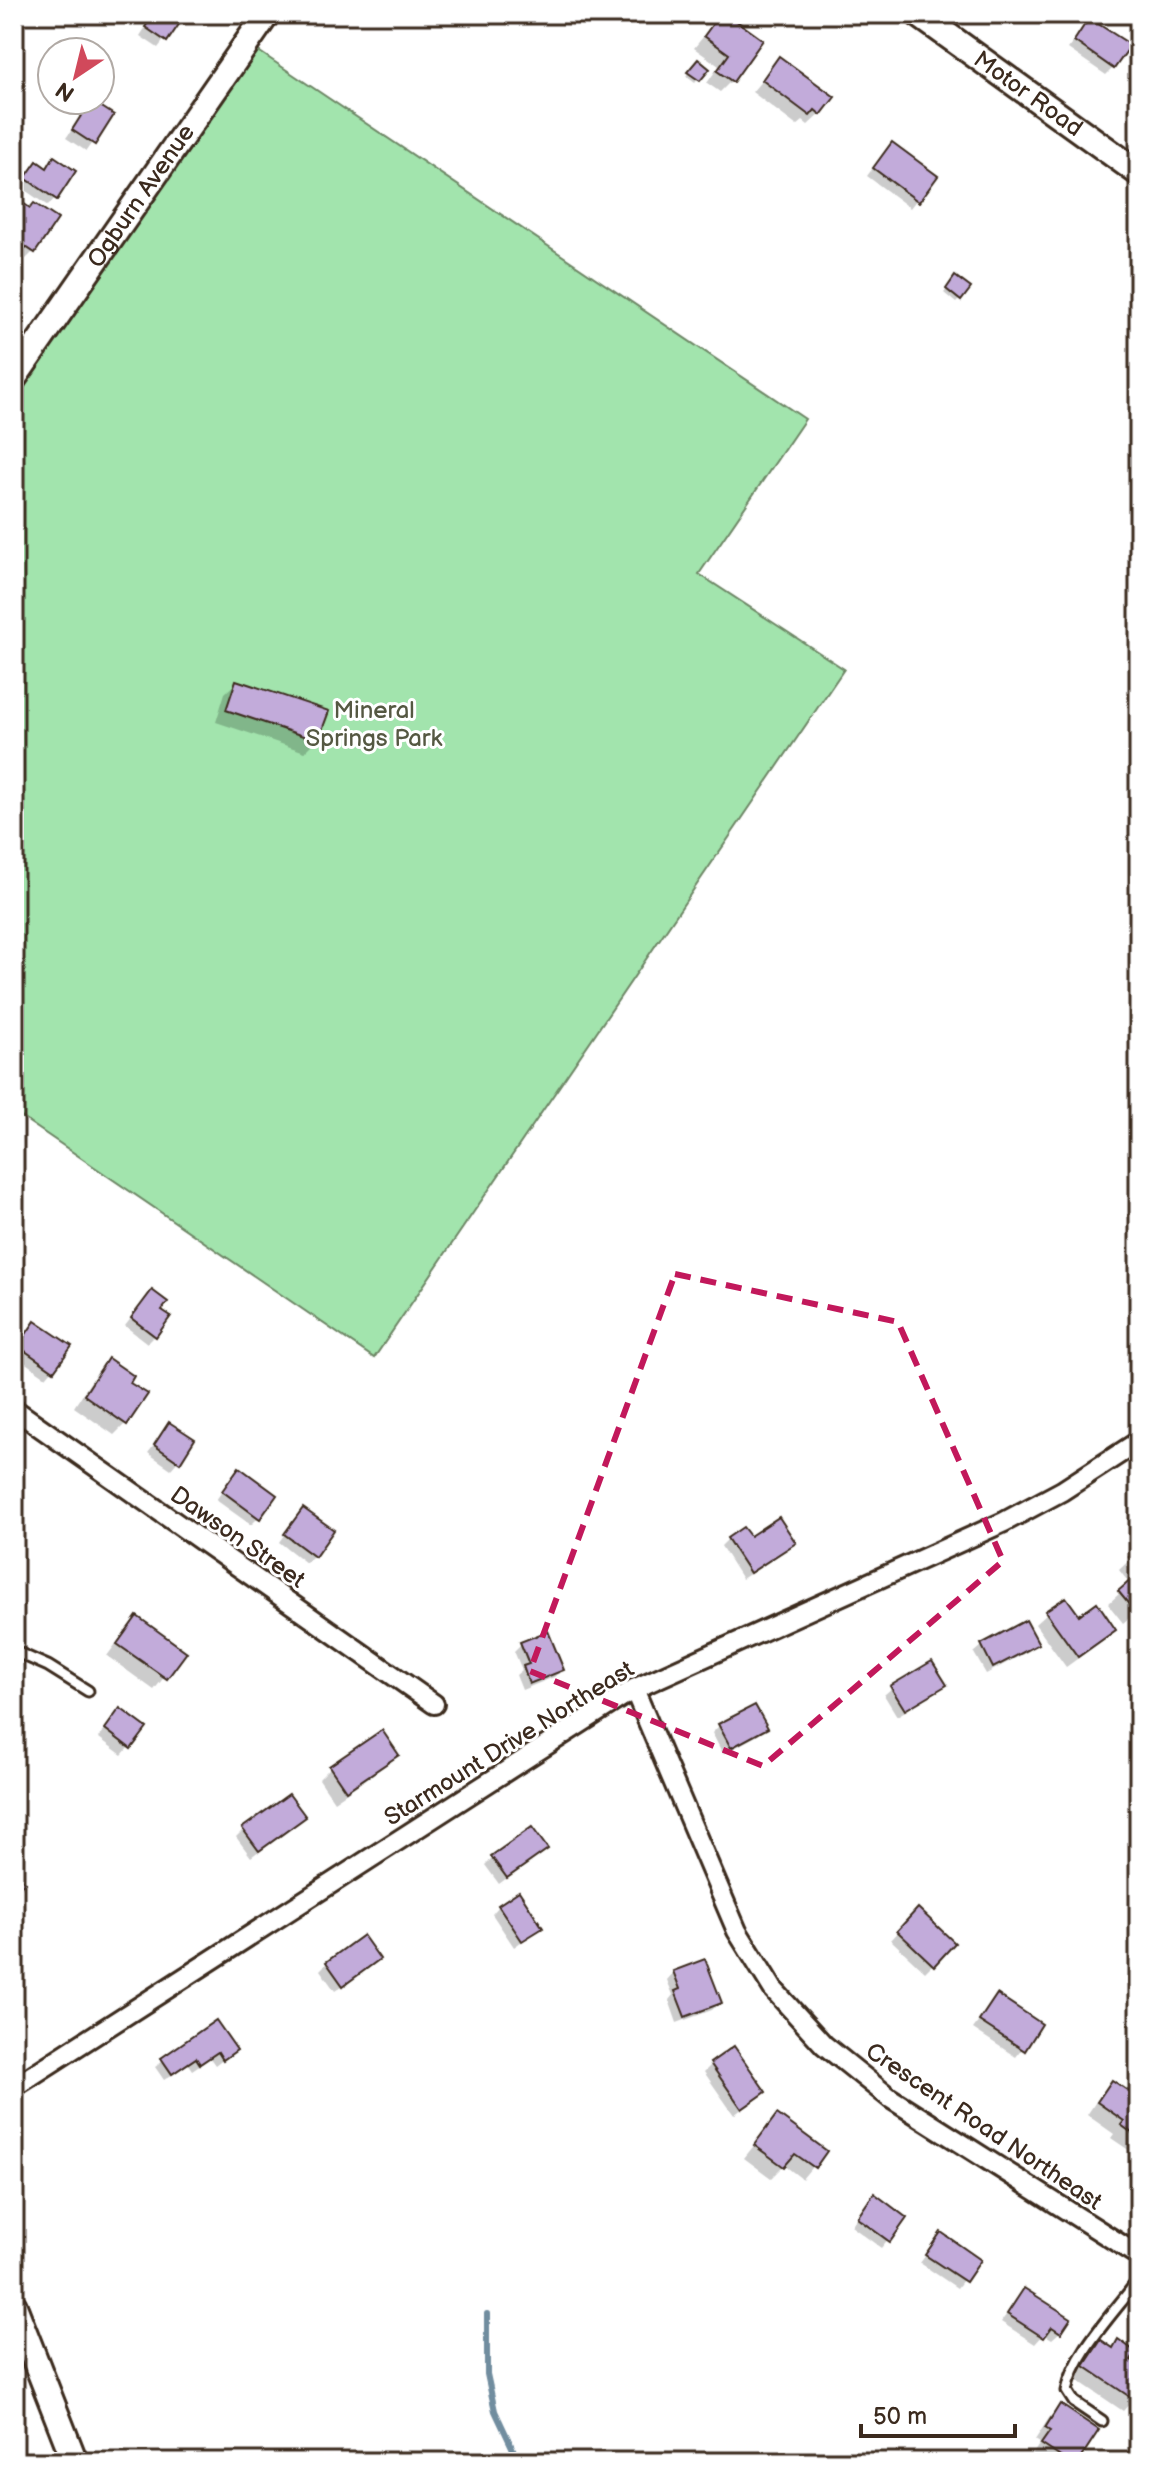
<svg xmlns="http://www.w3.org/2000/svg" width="1153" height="2476" viewBox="0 0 1153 2476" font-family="'Balsamiq Sans',sans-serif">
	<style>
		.green { fill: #a2e4ad; stroke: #6e8766; stroke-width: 2 }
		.shadow { fill: #0003 }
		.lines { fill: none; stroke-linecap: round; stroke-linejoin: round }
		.stream { stroke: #718d9f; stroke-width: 6 }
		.building { fill: #c2abda; stroke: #3b2a1e; stroke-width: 2 }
		.lane-casing { stroke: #3b2a1e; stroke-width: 15 }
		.street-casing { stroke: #3b2a1e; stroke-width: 24 }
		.secondary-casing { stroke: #3b2a1e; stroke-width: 30 }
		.lane { stroke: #fff; stroke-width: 9 }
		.street { stroke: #fff; stroke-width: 18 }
		.secondary { stroke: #fff; stroke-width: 24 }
		.marked { fill: none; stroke: #c2185b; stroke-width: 6; stroke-dasharray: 16 10; stroke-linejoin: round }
		.labels { text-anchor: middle; stroke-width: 6; stroke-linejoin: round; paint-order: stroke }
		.street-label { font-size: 24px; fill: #3b2a1e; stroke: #fff }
		.park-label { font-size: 24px; fill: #555842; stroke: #fff }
	</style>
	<rect width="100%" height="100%" fill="#fff"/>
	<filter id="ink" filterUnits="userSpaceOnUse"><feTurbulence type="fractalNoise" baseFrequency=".0125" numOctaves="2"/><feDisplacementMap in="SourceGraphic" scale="16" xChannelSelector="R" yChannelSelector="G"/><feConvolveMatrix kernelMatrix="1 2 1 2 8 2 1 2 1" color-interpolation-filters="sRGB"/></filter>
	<g filter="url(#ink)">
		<!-- green -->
		<path class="green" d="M 251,46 L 805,419 L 699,574 L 844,669 L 374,1358 L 14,1112 L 14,388 Z"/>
		<!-- shadow -->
		<g class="shadow">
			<path d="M 154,14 L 184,14 L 158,48 L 140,36 Z"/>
			<path d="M 722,14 L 760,40 L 731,81 L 720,92 L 707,83 L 719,66 L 694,48 Z"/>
			<path d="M 1090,20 L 1113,68 L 1106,75 L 1068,49 Z"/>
			<path d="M 780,59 L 820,114 L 808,125 L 803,121 L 797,126 L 752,92 Z"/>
			<path d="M 698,62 L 707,69 L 695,83 L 686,76 Z"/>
			<path d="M 91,103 L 111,116 L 86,151 L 66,138 Z"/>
			<path d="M 885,152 L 935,176 L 910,208 L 867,176 Z"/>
			<path d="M 55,159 L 55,198 L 48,206 L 19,186 L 37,163 L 46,169 Z"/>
			<path d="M 20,204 L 33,252 L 26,259 L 14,251 L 14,233 L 18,228 L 14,225 L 14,210 Z"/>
			<path d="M 953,282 L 959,300 L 956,303 L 944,293 Z"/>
			<path d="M 237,682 L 317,740 L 305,752 L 216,722 L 225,693 Z"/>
			<path d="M 145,1300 L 155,1335 L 147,1343 L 125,1326 Z"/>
			<path d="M 28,1331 L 53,1369 L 46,1377 L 14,1355 Z"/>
			<path d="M 108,1361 L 127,1383 L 145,1395 L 125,1424 L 114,1435 L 74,1407 L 97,1372 Z"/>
			<path d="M 170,1425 L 178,1461 L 171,1469 L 148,1453 Z"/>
			<path d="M 232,1477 L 258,1518 L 251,1525 L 216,1500 Z"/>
			<path d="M 296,1518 L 314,1555 L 306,1563 L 279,1542 Z"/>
			<path d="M 728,1539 L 749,1539 L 786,1550 L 742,1579 L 721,1546 Z"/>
			<path d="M 1139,1551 L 1139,1610 L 1123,1623 L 1108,1604 L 1130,1584 L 1119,1570 Z"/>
			<path d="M 1047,1613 L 1078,1618 L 1113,1630 L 1102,1641 L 1066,1667 L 1035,1624 Z"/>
			<path d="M 137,1619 L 184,1652 L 154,1690 L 107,1656 L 126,1630 Z"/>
			<path d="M 1026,1623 L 1036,1644 L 1029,1651 L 986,1674 L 974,1653 L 982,1646 Z"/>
			<path d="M 521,1644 L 561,1670 L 554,1677 L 522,1690 L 516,1675 L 522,1670 L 514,1651 Z"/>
			<path d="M 944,1685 L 937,1692 L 897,1716 L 884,1695 L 892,1688 Z"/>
			<path d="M 113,1718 L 129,1747 L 122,1755 L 99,1738 Z"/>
			<path d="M 719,1726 L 766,1728 L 758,1735 L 723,1754 L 712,1733 Z"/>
			<path d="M 397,1755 L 385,1766 L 334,1801 L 319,1779 L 330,1768 Z"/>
			<path d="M 303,1817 L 251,1857 L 236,1837 L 244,1829 Z"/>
			<path d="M 546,1849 L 499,1884 L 485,1865 L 492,1858 Z"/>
			<path d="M 499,1906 L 540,1928 L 514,1947 L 492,1914 Z"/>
			<path d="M 918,1911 L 953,1944 L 925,1972 L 891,1940 Z"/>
			<path d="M 327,1963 L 370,1966 L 335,1991 L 320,1970 Z"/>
			<path d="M 674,1972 L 719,2003 L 712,2010 L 677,2023 L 669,2000 L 673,1995 L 667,1980 Z"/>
			<path d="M 997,1997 L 1040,2025 L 1016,2057 L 973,2029 Z"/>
			<path d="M 216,2023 L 234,2050 L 215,2065 L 210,2058 L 192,2070 L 188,2064 L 164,2080 L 155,2067 Z"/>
			<path d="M 711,2065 L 764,2092 L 734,2115 L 704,2072 Z"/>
			<path d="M 1112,2082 L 1139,2101 L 1139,2157 L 1111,2138 L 1114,2134 L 1087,2115 L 1101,2094 Z"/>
			<path d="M 777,2117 L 825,2151 L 802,2179 L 784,2165 L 771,2178 L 744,2158 Z"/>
			<path d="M 867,2203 L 905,2218 L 881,2248 L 851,2226 Z"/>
			<path d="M 941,2235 L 978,2260 L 957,2288 L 920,2263 Z"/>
			<path d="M 1024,2290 L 1060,2332 L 1052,2339 L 1044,2334 L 1035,2344 L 1001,2322 Z"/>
			<path d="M 1118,2342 L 1128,2360 L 1139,2368 L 1139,2393 L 1123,2411 L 1074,2378 L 1090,2354 L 1102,2343 L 1111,2349 Z"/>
			<path d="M 1061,2407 L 1076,2462 L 1039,2462 L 1031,2457 L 1040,2443 L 1035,2440 L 1049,2418 Z"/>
		</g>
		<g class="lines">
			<!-- stream -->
			<path class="stream" d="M 487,2314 L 487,2374 L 495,2411 L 519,2462"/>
		</g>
		<!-- building -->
		<g class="building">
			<path d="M 155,14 L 186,14 L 167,42 L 145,27 Z"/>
			<path d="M 720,14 L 727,14 L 763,40 L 733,82 L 717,71 L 729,54 L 704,36 Z"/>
			<path d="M 1089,18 L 1131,45 L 1114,69 L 1074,41 Z"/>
			<path d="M 779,56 L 835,97 L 821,115 L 815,110 L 810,116 L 762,80 Z"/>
			<path d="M 698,59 L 710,69 L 700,81 L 687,72 Z"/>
			<path d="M 91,100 L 114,115 L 95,145 L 72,130 Z"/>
			<path d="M 892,142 L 938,176 L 919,202 L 873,168 Z"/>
			<path d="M 54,156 L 76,171 L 57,200 L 25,178 L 37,161 L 47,168 Z"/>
			<path d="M 20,201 L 30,208 L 34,203 L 58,219 L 35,253 L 14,239 L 14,234 L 23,220 L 14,214 Z"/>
			<path d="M 955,276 L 971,288 L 961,301 L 946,289 Z"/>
			<path d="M 236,680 L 329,711 L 318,741 L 226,710 Z"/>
			<path d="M 152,1290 L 168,1302 L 162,1310 L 171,1316 L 156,1337 L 131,1318 Z"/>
			<path d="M 35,1321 L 72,1346 L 54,1371 L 18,1346 Z"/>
			<path d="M 108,1358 L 134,1376 L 130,1383 L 148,1394 L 127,1425 L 84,1395 Z"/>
			<path d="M 169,1422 L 195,1439 L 180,1463 L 154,1445 Z"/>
			<path d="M 239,1467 L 277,1495 L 260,1519 L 222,1491 Z"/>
			<path d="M 303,1508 L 334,1530 L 315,1557 L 284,1534 Z"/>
			<path d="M 779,1517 L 796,1543 L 750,1573 L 727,1538 L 743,1527 L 750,1536 Z"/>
			<path d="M 1139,1548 L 1139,1570 L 1129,1557 Z"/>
			<path d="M 1139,1573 L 1139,1610 L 1136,1613 L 1118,1591 Z"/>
			<path d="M 1066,1597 L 1079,1615 L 1097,1602 L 1116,1630 L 1078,1657 L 1045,1611 Z"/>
			<path d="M 137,1616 L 187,1652 L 167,1679 L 117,1644 Z"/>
			<path d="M 1026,1620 L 1039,1644 L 993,1668 L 981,1644 Z"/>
			<path d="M 548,1631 L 564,1670 L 529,1684 L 523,1666 L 529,1664 L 520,1642 Z"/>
			<path d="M 932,1661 L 947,1685 L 905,1710 L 890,1686 Z"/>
			<path d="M 755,1705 L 768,1728 L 731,1748 L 718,1724 Z"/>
			<path d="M 120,1708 L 147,1728 L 131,1749 L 105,1729 Z"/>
			<path d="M 382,1730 L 399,1755 L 346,1791 L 329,1766 Z"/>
			<path d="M 289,1794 L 306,1817 L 259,1851 L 242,1828 Z"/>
			<path d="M 532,1827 L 548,1849 L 507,1878 L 491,1856 Z"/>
			<path d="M 14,1871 L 25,1882 L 14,1894 Z"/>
			<path d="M 519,1891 L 543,1928 L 522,1941 L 498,1905 Z"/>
			<path d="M 918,1908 L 955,1943 L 934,1966 L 897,1931 Z"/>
			<path d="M 363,1935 L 380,1959 L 343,1986 L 326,1962 Z"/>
			<path d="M 705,1959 L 722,2003 L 685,2017 L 675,1991 L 680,1989 L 673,1971 Z"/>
			<path d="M 997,1994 L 1042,2024 L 1025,2051 L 979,2021 Z"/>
			<path d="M 216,2020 L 237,2050 L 223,2060 L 218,2052 L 200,2064 L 196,2058 L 172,2074 L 161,2058 Z"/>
			<path d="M 734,2046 L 766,2092 L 742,2109 L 710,2063 Z"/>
			<path d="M 1112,2080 L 1139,2098 L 1139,2138 L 1121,2125 L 1124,2121 L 1097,2102 Z"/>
			<path d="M 777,2114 L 827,2151 L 815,2168 L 795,2154 L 784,2167 L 754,2145 Z"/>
			<path d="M 874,2193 L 907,2218 L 890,2242 L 857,2218 Z"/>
			<path d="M 941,2232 L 981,2260 L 966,2282 L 925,2255 Z"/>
			<path d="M 1024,2288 L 1071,2318 L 1061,2333 L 1052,2327 L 1044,2338 L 1007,2314 Z"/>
			<path d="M 1118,2339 L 1136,2352 L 1131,2360 L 1139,2365 L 1139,2397 L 1136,2401 L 1084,2366 L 1101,2340 L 1113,2348 Z"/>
			<path d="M 1060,2404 L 1099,2430 L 1078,2462 L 1068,2462 L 1041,2444 L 1050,2431 L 1045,2428 Z"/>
		</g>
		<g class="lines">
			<defs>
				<g id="lane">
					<path d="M 14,1651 L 48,1666 L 88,1691"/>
					<path d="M 1102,2421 L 1074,2402 L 1067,2391 C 1074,2352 1116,2311 1139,2279"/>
				</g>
				<g id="street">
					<path d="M 14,1409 L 434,1704"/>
					<path d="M 634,1689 L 737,1931 L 773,1989 L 824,2045 L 890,2098 L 1139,2256"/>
					<path d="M 14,2087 L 634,1689 L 1004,1522 L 1062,1491 L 1139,1441"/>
				</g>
				<g id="secondary">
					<path id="s1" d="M 918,14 L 1139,173"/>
					<path id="s2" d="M 14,378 L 267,14"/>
					<path d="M 14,2306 L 75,2462"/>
				</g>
			</defs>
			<!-- lane casing -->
			<use href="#lane" class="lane-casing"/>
			<!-- street casing -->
			<use href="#street" class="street-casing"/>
			<!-- secondary casing -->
			<use href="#secondary" class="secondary-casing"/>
			<!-- lane -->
			<use href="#lane" class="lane"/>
			<!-- street -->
			<use href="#street" class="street"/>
			<!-- secondary -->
			<use href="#secondary" class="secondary"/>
		</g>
	</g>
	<!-- marked area -->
	<path class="marked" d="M 675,1274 L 898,1322 L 1003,1561 L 763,1766 L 530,1671 Z"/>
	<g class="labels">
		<!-- street labels -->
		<g class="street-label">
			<text dy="8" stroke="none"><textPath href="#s1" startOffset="136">Motor Road</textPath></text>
			<text dy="8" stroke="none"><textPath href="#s2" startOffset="222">Ogburn Avenue</textPath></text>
			<text transform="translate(238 1537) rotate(35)" y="8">Dawson Street</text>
			<text transform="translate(509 1743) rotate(-32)" y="8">Starmount Drive Northeast</text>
			<text transform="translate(984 2126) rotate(34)" y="8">Crescent Road Northeast</text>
		</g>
		<!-- park labels -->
		<g class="park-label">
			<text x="374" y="718">Mineral<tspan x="374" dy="28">Springs Park</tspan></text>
		</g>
	</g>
	<!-- margin -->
	<rect width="1153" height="2476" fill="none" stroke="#fff" stroke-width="48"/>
	<rect x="24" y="24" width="1105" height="2428" fill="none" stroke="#3b2a1e" stroke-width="3" filter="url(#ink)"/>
	<!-- north arrow -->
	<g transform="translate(76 76) rotate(215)"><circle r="38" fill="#ffffff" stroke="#b1aaa5" stroke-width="2"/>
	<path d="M0-6L14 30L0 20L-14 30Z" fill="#d1495b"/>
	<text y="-12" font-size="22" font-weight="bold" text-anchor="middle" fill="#3b2a1e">N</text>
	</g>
	<!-- scale -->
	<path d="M861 2424v12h154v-12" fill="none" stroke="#3b2a1e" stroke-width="4"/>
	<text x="873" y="2424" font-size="24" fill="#3b2a1e" stroke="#ffffff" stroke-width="6" paint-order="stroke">50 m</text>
</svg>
